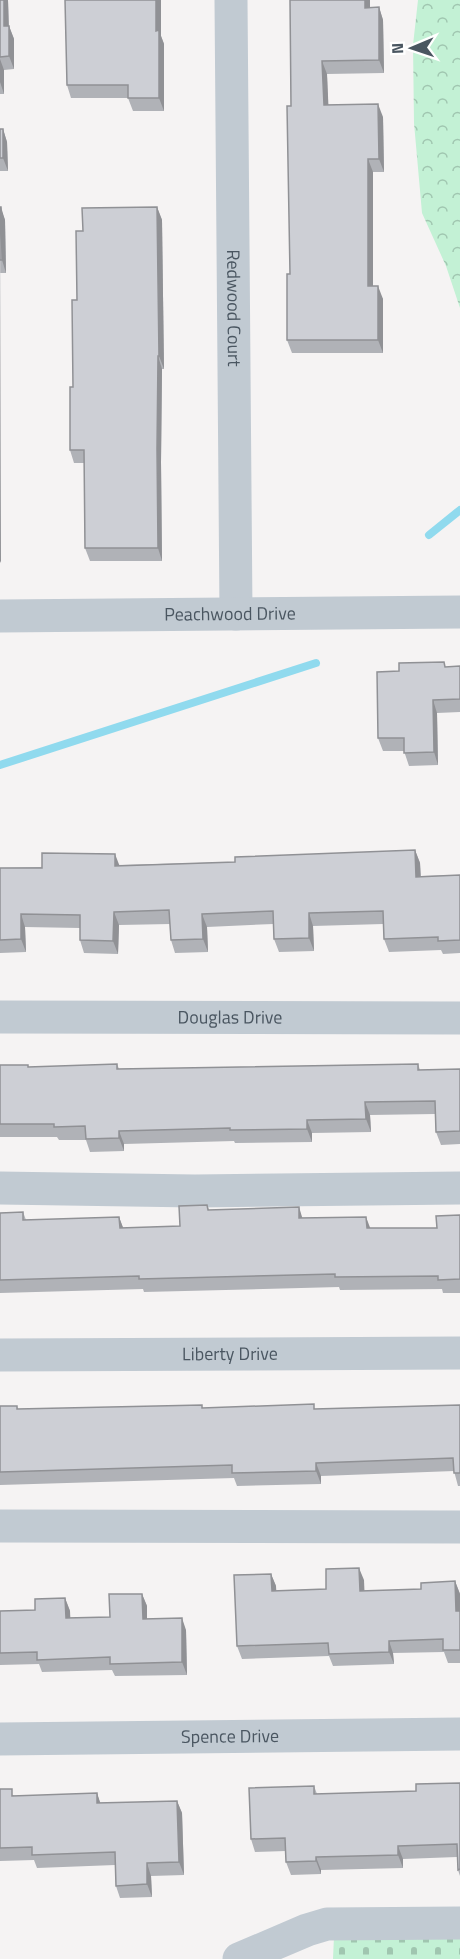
<svg xmlns="http://www.w3.org/2000/svg" width="460" height="1959" viewBox="0 0 460 1959" font-family="'Titillium Web',sans-serif">
	<style>
		.forest { fill: url(#forest-crowns) }
		.cemetery { fill: url(#cemetery-stones) }
		.lines { fill: none; stroke-linecap: round; stroke-linejoin: round }
		.stream { stroke: #90daee; stroke-width: 8 }
		.minor { stroke: #c1cad2; stroke-width: 33 }
		.wall { fill: #b0b2b7 }
		.shaded-wall { fill: #909195 }
		.building { fill: #cdcfd5; stroke: #909195; stroke-width: 1.5 }
		.labels { text-anchor: middle; stroke-width: 5; stroke-linejoin: round; paint-order: stroke }
		.street-label { font-size: 18px; fill: #4a5661; stroke: #fff }
	</style>
	<defs>
		<pattern id="forest-crowns" width="20" height="18" patternUnits="userSpaceOnUse" patternTransform="scale(1.5)"><rect width="20" height="18" fill="#c3f1d5"/><path d="M2 6a3 3 0 1 1 6 0M12 15a3 3 0 1 1 6 0" fill="none" stroke="#a0c6b0"/></pattern>
		<pattern id="cemetery-stones" width="16" height="16" patternUnits="userSpaceOnUse" patternTransform="scale(1.5)"><rect width="16" height="16" fill="#c3f1d5"/><path d="M2 7V4a2 2 0 0 1 4 0v3zM10 15v-3a2 2 0 0 1 4 0v3z" fill="#a0c6b0"/></pattern>
	</defs>
	<rect width="100%" height="100%" fill="#f5f3f3"/>
	<!-- forest -->
	<path class="forest" d="M 418,0 L 460,0 L 460,308 L 446,266 L 422,213 L 414,123 L 413,45 Z"/>
	<!-- cemetery -->
	<path class="cemetery" d="M 460,1934 L 460,1959 L 333,1959 L 334,1936 Z"/>
	<g class="lines">
		<!-- stream -->
		<g class="stream">
			<path d="M 429,535 L 460,510"/>
			<path d="M 0,765 L 316,663"/>
		</g>
		<!-- minor -->
		<g class="minor">
			<path id="s1" d="M 231,0 L 236,614"/>
			<path id="s2" d="M 0,616 L 460,612"/>
			<path id="s3" d="M 0,1017 L 460,1018"/>
			<path d="M 0,1188 L 195,1191 L 460,1188"/>
			<path id="s4" d="M 0,1355 L 460,1353"/>
			<path d="M 0,1526 L 460,1527"/>
			<path id="s5" d="M 0,1739 L 460,1734"/>
			<path d="M 239,1959 L 307,1930 L 327,1924 L 460,1923"/>
		</g>
	</g>
	<!-- wall -->
	<g class="wall">
		<path d="M 0,0 L 8,0 L 9,26 L 14,39 L 14,69 L 4,70 L 4,94 L 0,94 Z"/>
		<path d="M 65,0 L 161,0 L 161,36 L 164,44 L 164,111 L 133,111 L 128,98 L 71,98 L 67,85 Z"/>
		<path d="M 290,0 L 370,8 L 379,7 L 383,20 L 384,73 L 327,74 L 328,105 L 383,117 L 384,172 L 373,172 L 373,286 L 383,299 L 383,353 L 292,353 L 287,340 L 290,274 L 291,106 Z"/>
		<path d="M 0,129 L 3,129 L 7,142 L 8,171 L 0,171 Z"/>
		<path d="M 0,207 L 5,220 L 6,273 L 0,273 L 1,563 Z"/>
		<path d="M 157,207 L 162,220 L 164,369 L 162,369 L 161,462 L 162,561 L 90,561 L 85,548 L 84,463 L 74,463 L 70,450 L 73,387 L 77,300 L 83,231 Z"/>
		<path d="M 460,666 L 460,712 L 437,713 L 438,765 L 409,766 L 404,751 L 383,751 L 378,738 L 399,671 L 446,667 Z"/>
		<path d="M 415,850 L 420,863 L 421,876 L 460,875 L 460,953 L 443,954 L 441,950 L 389,952 L 384,939 L 383,924 L 313,926 L 314,951 L 279,952 L 274,939 L 273,924 L 207,927 L 208,952 L 175,953 L 171,940 L 170,924 L 119,925 L 118,954 L 84,953 L 80,940 L 80,928 L 25,927 L 26,952 L 0,953 L 0,868 L 235,862 Z"/>
		<path d="M 117,1064 L 119,1069 L 418,1064 L 420,1070 L 460,1069 L 460,1144 L 441,1145 L 436,1132 L 435,1114 L 370,1115 L 371,1132 L 312,1133 L 312,1142 L 235,1143 L 234,1141 L 124,1144 L 124,1151 L 90,1152 L 86,1140 L 59,1140 L 57,1137 L 0,1137 L 0,1065 L 29,1067 Z"/>
		<path d="M 207,1205 L 209,1210 L 303,1218 L 370,1228 L 437,1228 L 460,1215 L 460,1293 L 443,1293 L 442,1289 L 340,1290 L 339,1287 L 144,1292 L 143,1289 L 0,1293 L 0,1213 L 23,1212 L 26,1220 L 119,1217 L 123,1228 L 180,1226 Z"/>
		<path d="M 460,1405 L 460,1486 L 458,1486 L 454,1471 L 321,1476 L 321,1484 L 237,1486 L 234,1478 L 0,1485 L 0,1406 L 17,1406 L 18,1409 L 203,1408 L 316,1409 Z"/>
		<path d="M 271,1574 L 276,1586 L 276,1591 L 326,1589 L 364,1580 L 364,1591 L 421,1589 L 455,1581 L 460,1594 L 460,1663 L 448,1663 L 444,1652 L 393,1653 L 394,1664 L 333,1666 L 329,1656 L 242,1659 L 237,1646 Z"/>
		<path d="M 142,1594 L 147,1606 L 147,1619 L 186,1630 L 187,1675 L 115,1676 L 112,1670 L 42,1672 L 39,1664 L 0,1665 L 0,1611 L 35,1610 L 65,1598 L 70,1611 L 70,1618 L 110,1617 Z"/>
		<path d="M 460,1783 L 460,1876 L 458,1870 L 457,1857 L 403,1859 L 403,1868 L 321,1870 L 321,1874 L 291,1875 L 286,1862 L 286,1851 L 255,1852 L 251,1839 L 314,1786 L 317,1794 L 416,1791 Z"/>
		<path d="M 0,1789 L 15,1796 L 97,1793 L 100,1803 L 177,1801 L 182,1813 L 184,1875 L 151,1876 L 152,1897 L 120,1898 L 116,1886 L 115,1865 L 37,1868 L 34,1860 L 0,1861 Z"/>
	</g>
	<!-- shaded-wall -->
	<g class="shaded-wall">
		<path d="M 4,0 L 8,0 L 9,39 L 4,26 Z"/>
		<path d="M 156,0 L 161,0 L 161,36 L 164,44 L 164,111 L 159,98 L 156,31 Z"/>
		<path d="M 365,0 L 370,0 L 370,21 L 365,8 Z"/>
		<path d="M 379,7 L 383,20 L 384,73 L 379,60 Z"/>
		<path d="M 9,26 L 14,39 L 14,69 L 9,56 Z"/>
		<path d="M 0,59 L 4,70 L 4,94 L 0,82 Z"/>
		<path d="M 322,61 L 327,74 L 329,118 L 324,105 Z"/>
		<path d="M 378,104 L 383,117 L 384,172 L 379,159 Z"/>
		<path d="M 3,129 L 7,142 L 8,171 L 3,158 Z"/>
		<path d="M 368,159 L 373,172 L 373,299 L 368,286 Z"/>
		<path d="M 1,207 L 5,220 L 6,273 L 2,260 Z"/>
		<path d="M 157,207 L 162,220 L 164,369 L 159,356 Z"/>
		<path d="M 0,271 L 0,273 L 1,563 L 0,561 Z"/>
		<path d="M 378,286 L 383,299 L 383,353 L 378,340 Z"/>
		<path d="M 158,356 L 162,369 L 161,462 L 162,561 L 158,548 L 157,449 Z"/>
		<path d="M 433,700 L 437,713 L 438,765 L 434,752 Z"/>
		<path d="M 415,850 L 420,863 L 421,890 L 416,877 Z"/>
		<path d="M 115,854 L 120,867 L 115,866 Z"/>
		<path d="M 114,912 L 119,925 L 118,954 L 113,941 Z"/>
		<path d="M 309,913 L 313,926 L 314,951 L 309,938 Z"/>
		<path d="M 21,914 L 25,927 L 26,952 L 21,939 Z"/>
		<path d="M 202,914 L 207,927 L 208,952 L 203,939 Z"/>
		<path d="M 365,1102 L 370,1115 L 371,1132 L 366,1119 Z"/>
		<path d="M 307,1120 L 312,1133 L 312,1142 L 307,1129 Z"/>
		<path d="M 119,1131 L 124,1144 L 124,1151 L 119,1138 Z"/>
		<path d="M 299,1207 L 303,1220 L 299,1218 Z"/>
		<path d="M 119,1217 L 124,1230 L 120,1228 Z"/>
		<path d="M 366,1217 L 371,1230 L 367,1228 Z"/>
		<path d="M 316,1463 L 321,1476 L 321,1484 L 316,1471 Z"/>
		<path d="M 359,1568 L 364,1580 L 365,1604 L 360,1591 Z"/>
		<path d="M 271,1574 L 276,1586 L 277,1603 L 272,1591 Z"/>
		<path d="M 455,1581 L 460,1594 L 460,1621 L 456,1611 Z"/>
		<path d="M 142,1594 L 147,1606 L 147,1631 L 143,1619 Z"/>
		<path d="M 65,1598 L 70,1611 L 71,1631 L 66,1618 Z"/>
		<path d="M 182,1618 L 186,1630 L 187,1675 L 182,1662 Z"/>
		<path d="M 389,1641 L 393,1653 L 394,1664 L 389,1652 Z"/>
		<path d="M 97,1793 L 101,1805 L 97,1803 Z"/>
		<path d="M 177,1801 L 182,1813 L 184,1875 L 179,1862 Z"/>
		<path d="M 398,1846 L 403,1859 L 403,1868 L 398,1855 Z"/>
		<path d="M 316,1857 L 321,1870 L 321,1874 L 316,1861 Z"/>
		<path d="M 147,1863 L 151,1876 L 152,1897 L 147,1884 Z"/>
	</g>
	<!-- building -->
	<g class="building">
		<path d="M 0,0 L 4,0 L 4,26 L 9,26 L 9,56 L 0,57 Z"/>
		<path d="M 65,0 L 156,0 L 156,31 L 159,30 L 159,98 L 128,98 L 128,85 L 67,85 Z"/>
		<path d="M 290,0 L 365,0 L 365,8 L 379,7 L 379,60 L 322,61 L 324,105 L 378,104 L 379,159 L 368,159 L 368,286 L 378,286 L 378,340 L 287,340 L 287,274 L 290,274 L 287,106 L 291,106 Z"/>
		<rect x="0" y="129" width="3" height="29"/>
		<path d="M 0,207 L 1,207 L 2,260 L 0,260 Z"/>
		<path d="M 157,207 L 159,356 L 158,356 L 157,449 L 158,548 L 85,548 L 84,450 L 70,450 L 70,387 L 73,387 L 72,300 L 77,300 L 76,231 L 83,231 L 82,208 Z"/>
		<path d="M 444,662 L 445,667 L 460,666 L 460,699 L 433,700 L 434,752 L 404,753 L 404,738 L 378,738 L 377,672 L 399,671 L 399,663 Z"/>
		<path d="M 415,850 L 416,877 L 460,875 L 460,940 L 438,941 L 438,937 L 384,939 L 383,911 L 309,913 L 309,938 L 274,939 L 273,911 L 202,914 L 203,939 L 171,940 L 169,910 L 114,912 L 113,941 L 80,940 L 80,915 L 21,914 L 21,939 L 0,940 L 0,868 L 42,868 L 42,853 L 115,854 L 115,866 L 235,862 L 235,857 Z"/>
		<path d="M 117,1064 L 117,1069 L 418,1064 L 418,1070 L 460,1069 L 460,1131 L 436,1132 L 435,1101 L 365,1102 L 366,1119 L 307,1120 L 307,1129 L 230,1130 L 230,1128 L 119,1131 L 119,1138 L 86,1139 L 85,1126 L 54,1127 L 54,1124 L 0,1124 L 0,1065 L 28,1065 L 28,1067 Z"/>
		<path d="M 207,1205 L 208,1210 L 299,1207 L 299,1218 L 366,1217 L 367,1228 L 437,1228 L 436,1216 L 460,1215 L 460,1279 L 438,1280 L 438,1276 L 335,1277 L 335,1274 L 139,1279 L 139,1276 L 0,1280 L 0,1213 L 23,1212 L 23,1220 L 119,1217 L 120,1228 L 180,1226 L 179,1206 Z"/>
		<path d="M 314,1404 L 314,1409 L 460,1405 L 460,1473 L 454,1473 L 453,1458 L 316,1463 L 316,1471 L 232,1473 L 232,1465 L 0,1472 L 0,1406 L 17,1406 L 17,1409 L 202,1405 L 202,1408 Z"/>
		<path d="M 359,1568 L 360,1591 L 421,1589 L 421,1583 L 455,1581 L 456,1611 L 460,1611 L 460,1650 L 443,1650 L 443,1639 L 389,1641 L 389,1652 L 329,1654 L 328,1643 L 237,1646 L 234,1575 L 271,1574 L 272,1591 L 326,1589 L 326,1569 Z"/>
		<path d="M 109,1594 L 142,1594 L 143,1619 L 182,1618 L 182,1662 L 110,1664 L 110,1657 L 37,1660 L 37,1652 L 0,1653 L 0,1611 L 35,1610 L 35,1599 L 65,1598 L 66,1618 L 110,1617 Z"/>
		<path d="M 460,1783 L 460,1869 L 458,1870 L 457,1844 L 398,1846 L 398,1855 L 316,1857 L 316,1861 L 286,1862 L 285,1838 L 251,1839 L 249,1788 L 314,1786 L 314,1794 L 416,1791 L 416,1784 Z"/>
		<path d="M 0,1789 L 12,1789 L 12,1796 L 97,1793 L 97,1803 L 177,1801 L 179,1862 L 147,1863 L 147,1884 L 116,1886 L 115,1852 L 32,1855 L 32,1847 L 0,1848 Z"/>
	</g>
	<g class="labels">
		<!-- street labels -->
		<g class="street-label">
			<text dy="6" stroke="none"><textPath href="#s1" startOffset="308">Redwood Court</textPath></text>
			<text dy="6" stroke="none"><textPath href="#s2" startOffset="230">Peachwood Drive</textPath></text>
			<text dy="6" stroke="none"><textPath href="#s3" startOffset="230">Douglas Drive</textPath></text>
			<text dy="6" stroke="none"><textPath href="#s4" startOffset="230">Liberty Drive</textPath></text>
			<text dy="6" stroke="none"><textPath href="#s5" startOffset="230">Spence Drive</textPath></text>
		</g>
	</g>
	<!-- north arrow -->
	<g transform="translate(412 48) rotate(268)" stroke="#ffffff" stroke-width="4.5" paint-order="stroke">
	<path d="M0-4.5L10 22L0 15L-10 22Z" fill="#4a5661"/>
	<text y="-9" font-size="16" font-weight="bold" text-anchor="middle" fill="#4a5661">N</text>
	</g>
</svg>
